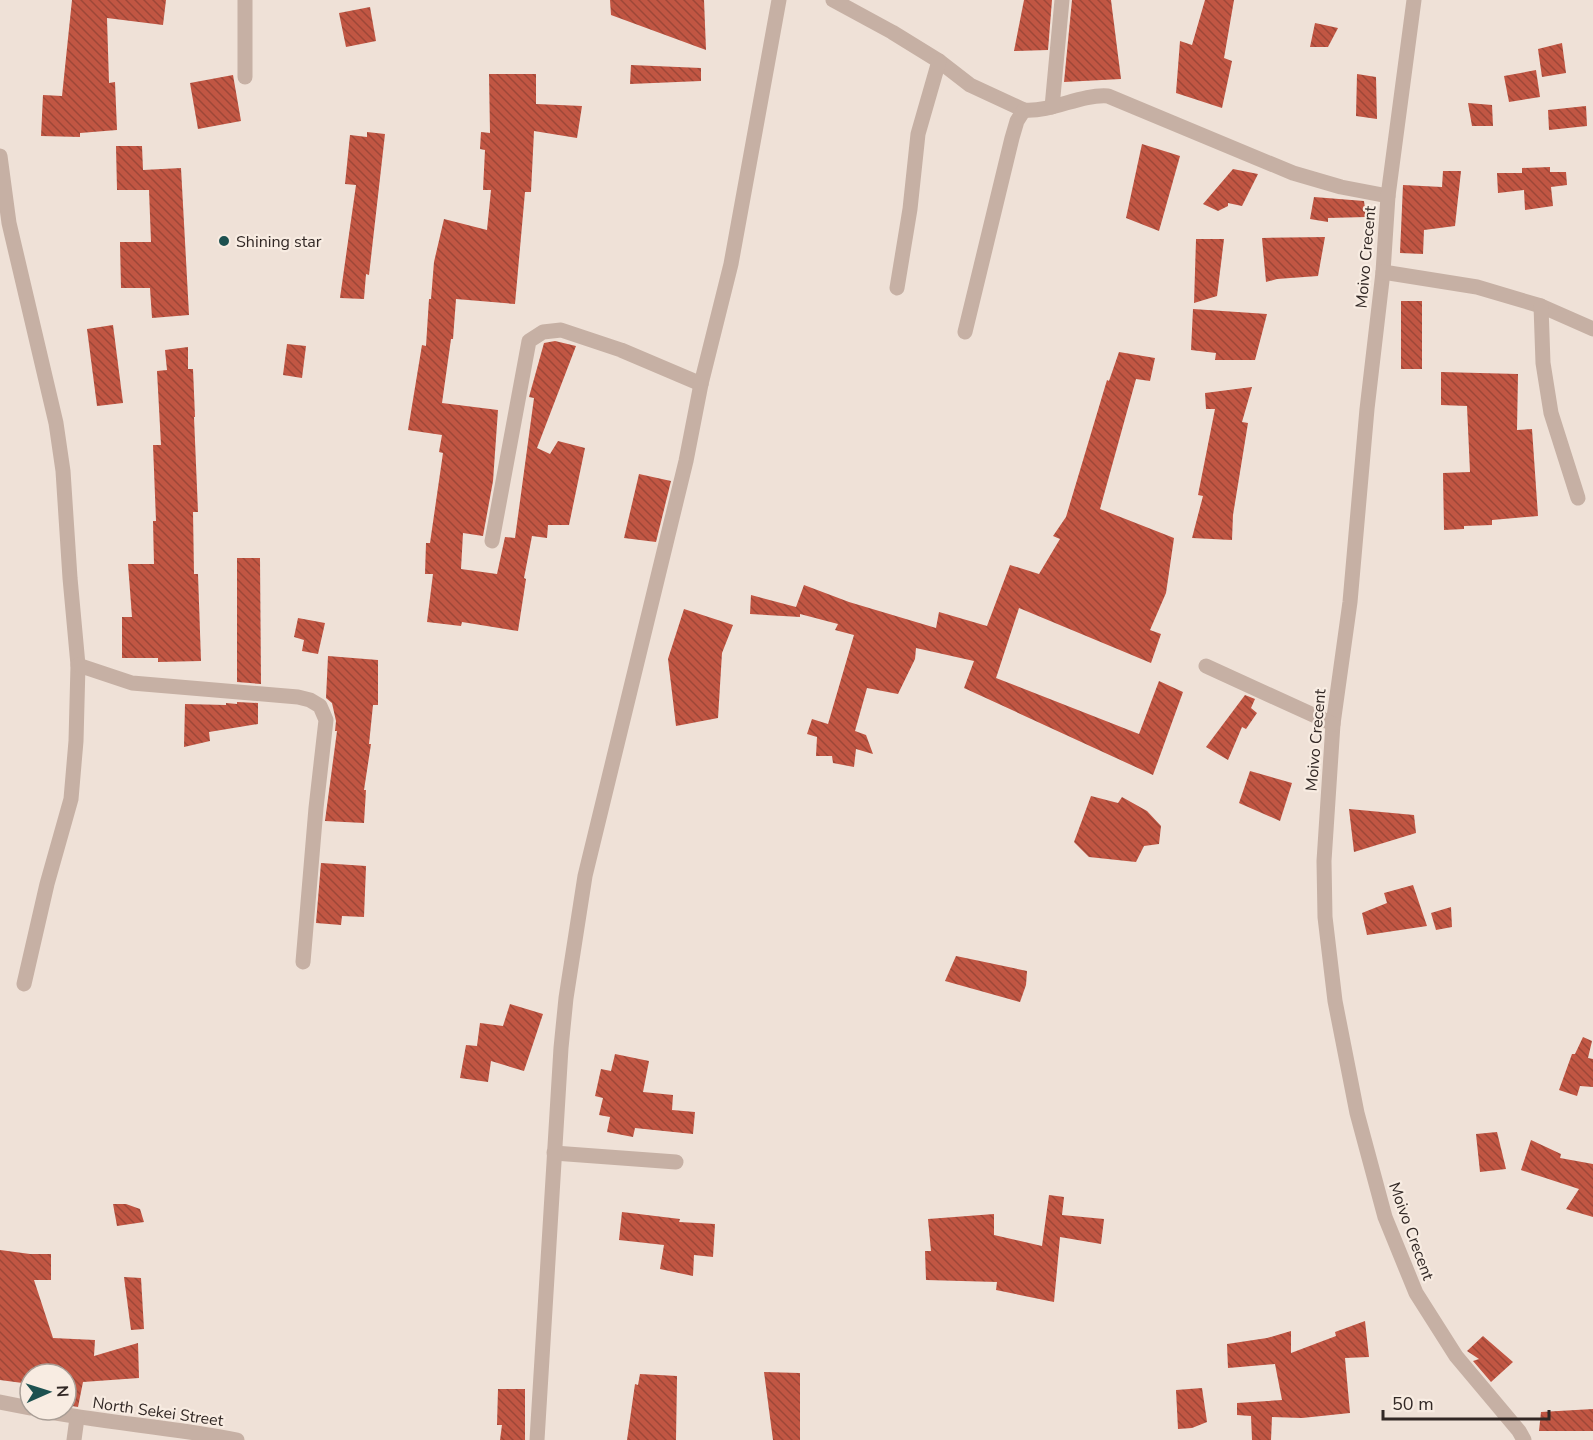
<svg xmlns="http://www.w3.org/2000/svg" width="1593" height="1440" viewBox="0 0 1593 1440" font-family="'Nunito Sans',sans-serif">
	<style>
		.building { fill: url(#building-back-hatch) }
		.lines { fill: none; stroke-linecap: round; stroke-linejoin: round }
		.minor { stroke: #c6b0a4; stroke-width: 15 }
		.poi-dot { fill: #1d5150; stroke: #f8ece2; stroke-width: 2 }
		.labels { text-anchor: middle; stroke-width: 4.5; stroke-linejoin: round; paint-order: stroke }
		.poi-label { font-size: 16px; fill: #322825; stroke: #f8ece2; text-anchor: start }
		.street-label { font-size: 16px; fill: #322825; stroke: #f8ece2 }
	</style>
	<defs>
		<pattern id="building-back-hatch" width="6" height="6" patternUnits="userSpaceOnUse" patternTransform="scale(1.5)"><rect width="6" height="6" fill="#c15643"/><path d="M-1 5l2 2M0 0l6 6M5-1l2 2" fill="none" stroke="#9d4738"/></pattern>
	</defs>
	<rect width="100%" height="100%" fill="#efe1d7"/>
	<!-- building -->
	<g class="building">
		<path d="M 72,0 L 166,0 L 163,25 L 107,18 L 109,83 L 115,82 L 117,130 L 80,133 L 80,137 L 41,136 L 43,95 L 62,96 Z"/>
		<path d="M 610,0 L 704,0 L 706,50 L 611,15 Z"/>
		<path d="M 1024,0 L 1052,0 L 1048,50 L 1014,51 Z"/>
		<path d="M 1072,0 L 1111,0 L 1121,79 L 1064,82 Z"/>
		<path d="M 1205,0 L 1234,0 L 1224,58 L 1232,61 L 1222,108 L 1176,93 L 1180,41 L 1192,45 Z"/>
		<path d="M 370,7 L 376,41 L 346,47 L 339,13 Z"/>
		<path d="M 1315,23 L 1338,28 L 1328,47 L 1310,47 Z"/>
		<path d="M 1562,43 L 1566,73 L 1542,77 L 1538,49 Z"/>
		<path d="M 631,65 L 701,68 L 701,81 L 630,84 Z"/>
		<path d="M 1536,70 L 1540,97 L 1509,102 L 1504,76 Z"/>
		<path d="M 489,74 L 536,74 L 536,104 L 582,106 L 577,138 L 534,131 L 531,192 L 525,192 L 515,304 L 456,299 L 453,339 L 451,339 L 442,403 L 498,410 L 493,481 L 483,536 L 463,533 L 461,569 L 497,574 L 505,537 L 515,538 L 534,398 L 529,397 L 544,343 L 555,341 L 576,346 L 537,448 L 550,454 L 558,441 L 585,448 L 569,525 L 548,525 L 547,538 L 532,536 L 524,578 L 526,579 L 518,631 L 462,622 L 461,626 L 427,622 L 433,574 L 425,574 L 426,543 L 430,543 L 443,453 L 439,452 L 442,435 L 408,430 L 422,345 L 426,346 L 429,299 L 431,299 L 434,262 L 444,219 L 487,230 L 491,190 L 483,190 L 485,150 L 480,149 L 481,132 L 490,133 Z"/>
		<path d="M 1357,74 L 1376,77 L 1377,119 L 1356,116 Z"/>
		<path d="M 233,75 L 241,121 L 198,129 L 190,83 Z"/>
		<path d="M 1468,103 L 1492,105 L 1493,126 L 1472,126 Z"/>
		<path d="M 1586,106 L 1587,126 L 1549,130 L 1548,110 Z"/>
		<path d="M 367,132 L 385,134 L 369,275 L 366,274 L 364,299 L 340,298 L 356,185 L 345,184 L 350,135 L 367,137 Z"/>
		<path d="M 1142,144 L 1180,156 L 1159,231 L 1126,218 Z"/>
		<path d="M 116,146 L 142,146 L 143,170 L 181,168 L 189,315 L 152,318 L 150,288 L 121,288 L 120,242 L 151,242 L 149,190 L 117,190 Z"/>
		<path d="M 1550,167 L 1550,172 L 1566,172 L 1567,185 L 1551,187 L 1553,206 L 1525,210 L 1524,190 L 1498,193 L 1497,173 L 1522,173 L 1522,168 Z"/>
		<path d="M 1233,169 L 1258,174 L 1242,206 L 1228,203 L 1228,206 L 1218,211 L 1203,204 Z"/>
		<path d="M 1443,171 L 1461,171 L 1455,226 L 1424,230 L 1423,254 L 1400,253 L 1403,185 L 1442,187 Z"/>
		<path d="M 1314,197 L 1364,201 L 1366,217 L 1328,218 L 1328,222 L 1310,219 Z"/>
		<path d="M 1325,237 L 1318,276 L 1277,279 L 1266,282 L 1262,238 Z"/>
		<path d="M 1196,239 L 1224,239 L 1217,296 L 1194,303 Z"/>
		<rect x="1401" y="301" width="21" height="68"/>
		<path d="M 1193,309 L 1267,314 L 1255,360 L 1215,360 L 1216,353 L 1191,350 Z"/>
		<path d="M 113,325 L 123,403 L 97,406 L 87,329 Z"/>
		<path d="M 287,344 L 306,346 L 302,378 L 283,375 Z"/>
		<path d="M 188,347 L 188,369 L 193,369 L 195,417 L 194,417 L 198,512 L 193,512 L 194,574 L 198,574 L 201,661 L 158,662 L 158,658 L 122,658 L 122,617 L 132,617 L 128,564 L 154,564 L 153,521 L 156,521 L 153,445 L 161,445 L 157,371 L 167,370 L 165,350 Z"/>
		<path d="M 1119,352 L 1155,358 L 1150,381 L 1136,379 L 1100,509 L 1174,538 L 1166,593 L 1150,630 L 1161,634 L 1151,663 L 1019,608 L 996,678 L 1139,734 L 1159,681 L 1183,692 L 1153,775 L 964,688 L 974,661 L 916,648 L 915,659 L 898,694 L 867,688 L 855,731 L 866,735 L 873,754 L 856,749 L 854,767 L 833,763 L 832,756 L 816,756 L 817,737 L 807,734 L 812,719 L 828,724 L 854,635 L 835,630 L 838,624 L 800,614 L 800,617 L 750,614 L 751,595 L 796,607 L 804,585 L 849,602 L 936,628 L 939,612 L 987,626 L 1010,565 L 1039,574 L 1060,539 L 1053,536 L 1066,517 L 1107,380 L 1109,381 Z"/>
		<path d="M 1441,372 L 1518,374 L 1517,430 L 1532,429 L 1538,516 L 1492,520 L 1492,525 L 1464,526 L 1464,529 L 1444,530 L 1443,473 L 1470,472 L 1467,406 L 1441,405 Z"/>
		<path d="M 1252,387 L 1242,422 L 1248,423 L 1233,515 L 1232,540 L 1192,538 L 1203,496 L 1198,495 L 1215,409 L 1206,409 L 1205,393 Z"/>
		<path d="M 639,474 L 671,481 L 656,542 L 624,538 Z"/>
		<path d="M 237,558 L 260,558 L 261,684 L 237,682 Z"/>
		<path d="M 684,609 L 733,625 L 722,653 L 718,718 L 676,726 L 668,659 Z"/>
		<path d="M 298,618 L 325,623 L 318,654 L 302,651 L 304,640 L 294,637 Z"/>
		<path d="M 328,656 L 378,660 L 378,705 L 373,705 L 369,744 L 371,744 L 364,790 L 366,790 L 364,823 L 325,821 L 337,731 L 335,731 L 336,721 L 332,703 L 326,698 Z"/>
		<path d="M 1245,695 L 1255,699 L 1251,708 L 1257,713 L 1246,729 L 1242,727 L 1228,760 L 1206,747 Z"/>
		<path d="M 237,702 L 258,703 L 258,724 L 209,732 L 210,741 L 184,747 L 185,704 L 226,705 L 226,703 L 237,704 Z"/>
		<path d="M 1250,771 L 1292,783 L 1280,821 L 1239,803 Z"/>
		<path d="M 1091,796 L 1118,803 L 1122,797 L 1147,811 L 1161,826 L 1159,844 L 1144,846 L 1136,862 L 1089,857 L 1074,842 Z"/>
		<path d="M 1349,809 L 1414,815 L 1416,833 L 1354,852 Z"/>
		<path d="M 321,863 L 366,866 L 364,917 L 342,916 L 341,925 L 316,923 Z"/>
		<path d="M 1413,885 L 1427,926 L 1367,935 L 1362,913 L 1387,903 L 1384,893 Z"/>
		<path d="M 1451,907 L 1452,927 L 1436,930 L 1431,913 Z"/>
		<path d="M 956,956 L 1027,971 L 1026,985 L 1020,1002 L 945,981 Z"/>
		<path d="M 510,1004 L 543,1014 L 524,1071 L 491,1061 L 488,1082 L 460,1078 L 466,1045 L 477,1046 L 480,1023 L 503,1026 Z"/>
		<path d="M 1583,1037 L 1592,1041 L 1588,1058 L 1593,1059 L 1593,1087 L 1580,1086 L 1577,1096 L 1559,1090 L 1572,1054 L 1575,1054 Z"/>
		<path d="M 615,1054 L 649,1061 L 643,1092 L 673,1095 L 672,1110 L 695,1112 L 693,1134 L 635,1128 L 633,1137 L 607,1132 L 610,1117 L 599,1115 L 603,1098 L 595,1096 L 601,1069 L 611,1071 Z"/>
		<path d="M 1497,1132 L 1506,1169 L 1480,1172 L 1476,1134 Z"/>
		<path d="M 1531,1140 L 1561,1154 L 1560,1158 L 1593,1164 L 1593,1217 L 1566,1209 L 1579,1189 L 1521,1170 Z"/>
		<path d="M 1049,1195 L 1064,1197 L 1062,1215 L 1104,1219 L 1101,1244 L 1060,1237 L 1054,1302 L 996,1290 L 997,1282 L 926,1280 L 925,1251 L 931,1251 L 928,1219 L 994,1214 L 994,1235 L 1042,1246 Z"/>
		<path d="M 113,1204 L 126,1204 L 140,1209 L 144,1222 L 117,1226 Z"/>
		<path d="M 622,1212 L 680,1219 L 679,1222 L 715,1224 L 713,1257 L 694,1255 L 693,1276 L 660,1269 L 664,1245 L 619,1240 Z"/>
		<path d="M 0,1250 L 30,1254 L 51,1254 L 51,1280 L 34,1280 L 53,1338 L 95,1340 L 94,1356 L 138,1343 L 139,1378 L 83,1382 L 78,1407 L 66,1405 L 66,1374 L 30,1374 L 30,1384 L 0,1380 Z"/>
		<path d="M 124,1277 L 141,1278 L 144,1329 L 131,1330 Z"/>
		<path d="M 1365,1321 L 1369,1357 L 1345,1358 L 1350,1413 L 1302,1418 L 1272,1417 L 1271,1440 L 1252,1440 L 1251,1416 L 1237,1415 L 1237,1403 L 1282,1400 L 1275,1364 L 1228,1368 L 1227,1344 L 1267,1338 L 1291,1331 L 1291,1353 L 1336,1336 L 1335,1332 Z"/>
		<path d="M 1483,1336 L 1513,1362 L 1491,1382 L 1473,1361 L 1479,1359 L 1467,1351 Z"/>
		<path d="M 764,1372 L 800,1373 L 800,1440 L 773,1440 Z"/>
		<path d="M 640,1374 L 677,1376 L 676,1440 L 627,1440 L 635,1384 L 638,1385 Z"/>
		<path d="M 1202,1388 L 1207,1422 L 1192,1428 L 1178,1429 L 1176,1390 Z"/>
		<path d="M 498,1389 L 525,1389 L 525,1440 L 500,1440 L 502,1425 L 497,1425 Z"/>
		<path d="M 1593,1409 L 1593,1431 L 1539,1431 L 1541,1412 Z"/>
	</g>
	<g class="lines">
		<!-- minor -->
		<g class="minor">
			<path d="M 833,0 L 892,32 L 939,61 L 970,85 L 1024,110 C 1053,112 1080,94 1108,96 L 1293,173 L 1341,187 L 1388,196"/>
			<path d="M 1414,0 L 1388,196 L 1383,272 L 1367,409 L 1350,602 L 1333,724 L 1324,861 L 1325,917 L 1335,1001 L 1357,1113 L 1385,1217 L 1416,1293 L 1456,1356 L 1519,1431 L 1524,1440"/>
			<path d="M 245,77 L 245,0"/>
			<path d="M 1052,107 L 1062,0"/>
			<path d="M 0,156 L 9,223 L 56,423 L 63,471 L 70,578 L 78,665 L 76,741 L 71,799 L 47,884 L 24,984"/>
			<path d="M 1383,272 L 1477,287 L 1541,306 L 1593,329"/>
			<path d="M 897,288 L 910,209 L 918,134 L 939,61"/>
			<path d="M 1541,306 L 1543,363 L 1551,413 L 1578,498"/>
			<path d="M 965,332 L 1012,138 L 1017,121 L 1024,110"/>
			<path d="M 492,541 L 529,341 L 543,332 L 561,330 L 621,350 L 701,384"/>
			<path d="M 78,665 L 132,683 L 298,697 L 310,700 L 320,706 L 326,720 L 316,808 L 303,962"/>
			<path d="M 1206,666 L 1333,724"/>
			<path d="M 554,1153 L 676,1162"/>
			<path d="M 0,1402 L 30,1408"/>
			<path d="M 39,1410 C 105,1423 171,1427 237,1440"/>
			<path d="M 74,1440 L 77,1418"/>
			<path d="M 537,1440 L 561,1048 L 566,998 L 585,876 L 686,461 L 701,384 L 731,264 L 779,0"/>
		</g>
	</g>
	<!-- markers -->
	<circle class="poi-dot" cx="224" cy="241" r="6"/>
	<g class="labels">
		<!-- poi labels -->
		<g class="poi-label">
			<text x="236" y="247">Shining star</text>
		</g>
		<!-- street labels -->
		<g class="street-label">
			<text transform="translate(1365 257) rotate(-85)" y="6">Moivo Crecent</text>
			<text transform="translate(1315 740) rotate(-85)" y="6">Moivo Crecent</text>
			<text transform="translate(1412 1231) rotate(70)" y="6">Moivo Crecent</text>
			<text transform="translate(158 1411) rotate(8)" y="6">North Sekei Street</text>
		</g>
	</g>
	<!-- north arrow -->
	<g transform="translate(48 1392) rotate(87)"><circle r="28" fill="#f8ece2" stroke="#a99e96" stroke-width="1.5"/>
	<path d="M0-4.5L10 22L0 15L-10 22Z" fill="#1d5150"/>
	<text y="-9" font-size="16" font-weight="bold" text-anchor="middle" fill="#322825">N</text>
	</g>
	<!-- scale -->
	<path d="M1383 1410v9h166v-9" fill="none" stroke="#322825" stroke-width="3"/>
	<text x="1392" y="1410" font-size="18" fill="#322825" stroke="#f8ece2" stroke-width="4.5" paint-order="stroke">50 m</text>
</svg>
